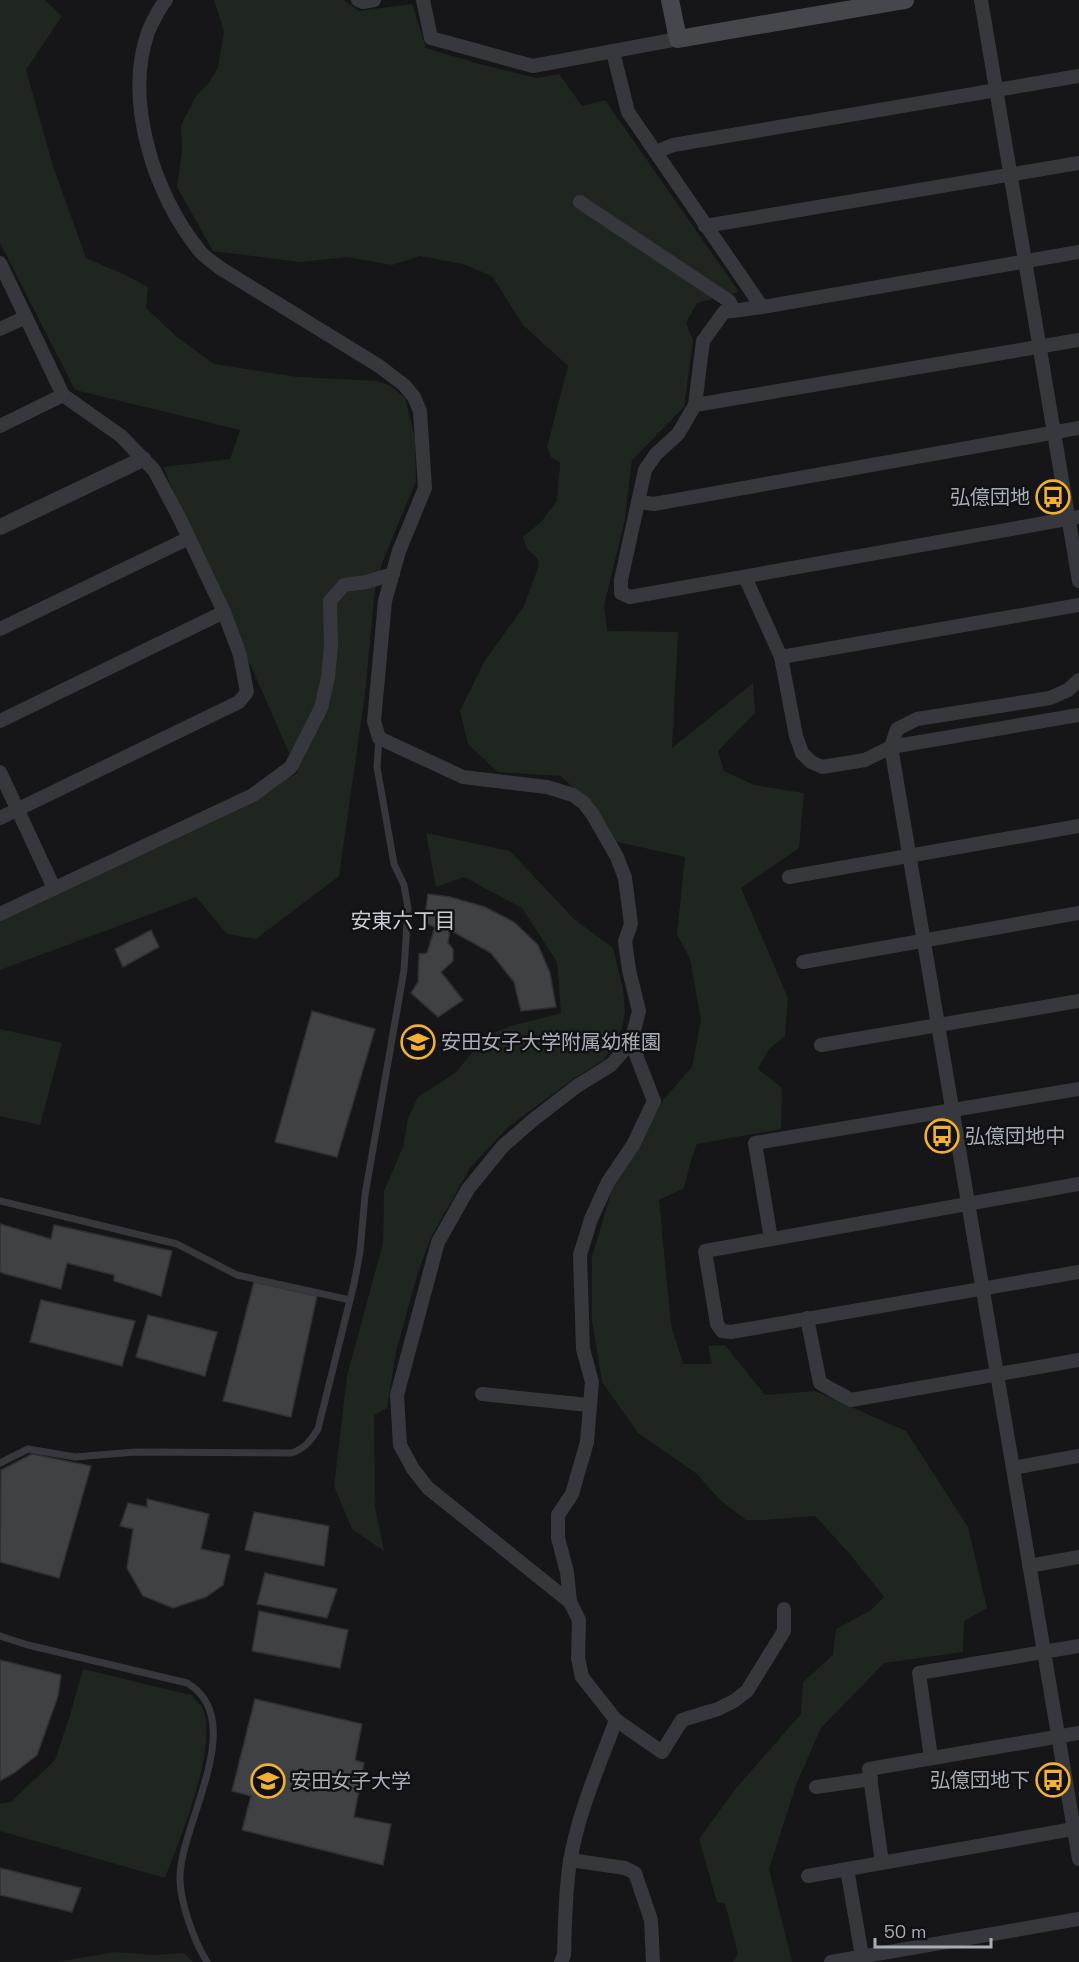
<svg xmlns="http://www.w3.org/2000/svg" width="1079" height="1962" viewBox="0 0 1079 1962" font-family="'Space Grotesk','Noto Sans JP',sans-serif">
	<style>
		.green { fill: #1e261f }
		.building { fill: #404145; stroke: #303034; stroke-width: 1.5 }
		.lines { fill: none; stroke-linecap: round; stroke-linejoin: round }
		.service { stroke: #37383d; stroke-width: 7 }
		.minor { stroke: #37383d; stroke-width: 14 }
		.tertiary { stroke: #37383d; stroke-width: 16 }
		.secondary { stroke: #45474d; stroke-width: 18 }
		.labels { text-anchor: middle; stroke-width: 5; stroke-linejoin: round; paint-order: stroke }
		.poi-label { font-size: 20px; fill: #a8adb8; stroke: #111113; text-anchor: start }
		.neighbourhood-label { font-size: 21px; fill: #c9ccd4; stroke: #111113 }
	</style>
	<rect width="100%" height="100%" fill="#161618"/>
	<!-- green -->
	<g class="green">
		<path d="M 0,0 L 45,0 L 62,16 L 26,70 L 53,166 L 86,258 L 125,275 L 148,287 L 146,308 L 177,337 L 214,364 L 298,377 L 377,381 L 391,386 L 405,398 L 415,438 L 416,481 L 382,563 L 375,589 L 365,694 L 339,876 L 256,939 L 227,934 L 196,897 L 0,970 L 0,920 L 298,773 L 163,467 L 230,459 L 240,430 L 75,390 L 0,243 Z"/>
		<path d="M 214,0 L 344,0 L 359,11 L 412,4 L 426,48 L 479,64 L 537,78 L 559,74 L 582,106 L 605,100 L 739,292 L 697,303 L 686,323 L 693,340 L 684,407 L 632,460 L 625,519 L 604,606 L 607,631 L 678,632 L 672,748 L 753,683 L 755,713 L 718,751 L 724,771 L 754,785 L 804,793 L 799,848 L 741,888 L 788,998 L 785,1036 L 769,1049 L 758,1069 L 782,1088 L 781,1129 L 697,1144 L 691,1160 L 684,1188 L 659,1200 L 671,1325 L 683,1364 L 712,1364 L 708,1346 L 725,1345 L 765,1395 L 815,1391 L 906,1431 L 968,1527 L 987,1608 L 964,1621 L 963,1652 L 884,1663 L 821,1728 L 796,1785 L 769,1869 L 792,1962 L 733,1962 L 738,1954 L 725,1903 L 717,1902 L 699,1839 L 737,1787 L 801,1714 L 803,1682 L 833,1655 L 836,1629 L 871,1610 L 884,1597 L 849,1553 L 815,1516 L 764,1520 L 746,1520 L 720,1500 L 697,1474 L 638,1433 L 602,1382 L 592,1321 L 592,1257 L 613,1186 L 663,1100 L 692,1067 L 701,1020 L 690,959 L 677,934 L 685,857 L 617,842 L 593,807 L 561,776 L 498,772 L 468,744 L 460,711 L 484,662 L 524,606 L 539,565 L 537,558 L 527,549 L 523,537 L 541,522 L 557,501 L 560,462 L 551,457 L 547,447 L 568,366 L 523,325 L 492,276 L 463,264 L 420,256 L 392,265 L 347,257 L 301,262 L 213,251 L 177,187 L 182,150 L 181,125 L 196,96 L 208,84 L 218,68 L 224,31 Z"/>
		<path d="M 426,833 L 510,851 L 574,919 L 613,948 L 623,989 L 625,1011 L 622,1028 L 604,1060 L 573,1079 L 507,1128 L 470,1168 L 431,1237 L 418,1272 L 396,1352 L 387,1408 L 374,1415 L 375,1507 L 384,1551 L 352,1529 L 334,1486 L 347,1376 L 383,1243 L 384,1191 L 403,1147 L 408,1118 L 418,1097 L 455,1073 L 486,1036 L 511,1026 L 561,1013 L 557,962 L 522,908 L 464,877 L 436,887 Z"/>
		<path d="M 0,1029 L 62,1043 L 40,1125 L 0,1116 Z"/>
		<path d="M 83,1669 L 191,1695 C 195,1699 201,1704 203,1709 C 218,1748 180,1839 165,1878 L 0,1831 L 0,1804 L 11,1802 L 55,1760 L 70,1715 Z"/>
		<path d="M 116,1952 L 154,1955 L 184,1953 L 193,1962 L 56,1962 Z"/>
	</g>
	<!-- building -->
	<g class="building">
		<path d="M 428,894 L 450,897 L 485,907 L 514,922 L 538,945 L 550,973 L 556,1007 L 521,1011 L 514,982 L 491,953 L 450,930 L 448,943 L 453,949 L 453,961 L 441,972 L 463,1000 L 438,1017 L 411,993 L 418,982 L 419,954 L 427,953 L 435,927 L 424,923 Z"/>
		<path d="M 151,930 L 159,947 L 123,967 L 115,949 Z"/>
		<path d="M 312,1011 L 375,1029 L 337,1157 L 275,1142 Z"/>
		<path d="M 0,1224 L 51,1239 L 54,1225 L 172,1251 L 161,1296 L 114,1281 L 114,1275 L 67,1263 L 61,1289 L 2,1273 L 0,1272 Z"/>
		<path d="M 254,1282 L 317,1296 L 291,1417 L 223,1401 Z"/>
		<path d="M 41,1300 L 135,1321 L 122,1366 L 30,1342 Z"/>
		<path d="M 148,1315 L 217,1332 L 205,1376 L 136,1357 Z"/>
		<path d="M 32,1454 L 91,1466 L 59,1578 L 0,1562 L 1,1470 Z"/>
		<path d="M 147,1499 L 209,1514 L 201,1549 L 230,1555 L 223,1585 L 206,1597 L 173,1608 L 143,1596 L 127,1568 L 133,1529 L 120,1526 L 128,1503 L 147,1507 Z"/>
		<path d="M 254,1512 L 329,1526 L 324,1566 L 245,1550 Z"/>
		<path d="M 265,1573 L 337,1589 L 327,1618 L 257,1604 Z"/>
		<path d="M 259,1611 L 348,1630 L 340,1668 L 252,1651 Z"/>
		<path d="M 0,1660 L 61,1675 L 58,1696 L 37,1755 L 14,1773 L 0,1781 Z"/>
		<path d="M 255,1699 L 362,1724 L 355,1760 L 364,1763 L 354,1817 L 391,1824 L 383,1865 L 242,1830 L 251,1796 L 232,1791 Z"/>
		<path d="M 0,1868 L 81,1888 L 72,1912 L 0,1895 Z"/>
	</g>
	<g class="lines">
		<!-- service -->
		<g class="service">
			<path d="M 0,1201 L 177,1244 L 237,1275 L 350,1300"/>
			<path d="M 0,1463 L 28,1449 L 75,1457 L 135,1452 L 291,1453 C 305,1449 311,1440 318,1429 L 354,1284 L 360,1252 L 365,1195 L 404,970 L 408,908 L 404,885 L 394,864 L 377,767 L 379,738"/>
			<path d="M 0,1636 L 28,1645 L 187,1683 C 251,1720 178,1827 180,1880 C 181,1905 194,1941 207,1962"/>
		</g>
		<!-- minor -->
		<g class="minor">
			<path d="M 166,0 C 158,9 153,21 148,32 C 124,101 154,195 199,250 C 204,257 213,262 220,268 L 379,366 L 404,385 L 414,397 L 420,411 L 425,488 L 399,551 L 385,601 L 374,721 L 379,738 L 463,777 L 547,787 L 573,795 L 584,803 L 593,815 L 617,857 L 625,878 L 631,924 L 625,941 L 629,970 L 639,1011 L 631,1042 L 611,1065 L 577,1086 L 533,1120 L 503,1146 L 468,1189 L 438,1242 L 397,1395 L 400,1445 L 413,1469 L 428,1488 L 570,1602 L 579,1620 L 578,1658 L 582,1677 L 616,1720 C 599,1766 578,1813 570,1862 C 565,1892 565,1924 564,1955 L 561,1962"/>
			<path d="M 358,0 L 363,2 L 374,0"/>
			<path d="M 423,0 L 431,38 L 533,66 L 678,39"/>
			<path d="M 981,0 L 1079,581"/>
			<path d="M 613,52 L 628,112 L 762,307 L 724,312 L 703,341 L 695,405 L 678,434 L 656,454 L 645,470 L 621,580 L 621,593 L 630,597 L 1079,517"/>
			<path d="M 656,152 L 673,145 L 1079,76"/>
			<path d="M 580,202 L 729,301 L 734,311"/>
			<path d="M 705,226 L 1079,163"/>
			<path d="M 0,263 L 63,395 L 121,436 L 154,470 L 180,519 L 224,612 L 240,655 L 247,692 L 239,702 L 0,818"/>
			<path d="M 762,307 L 1079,252"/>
			<path d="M 0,329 L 26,317"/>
			<path d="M 695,405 L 1079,340"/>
			<path d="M 0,426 L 63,395"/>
			<path d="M 638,502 L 654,504 L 1079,428"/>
			<path d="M 745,577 L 781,657 L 796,736 L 802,753 L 811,762 L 822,767 L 865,760 L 891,747 L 1079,715"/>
			<path d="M 0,629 L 189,538"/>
			<path d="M 781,657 L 1079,605"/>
			<path d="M 1079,680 L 1068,690 L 1050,698 L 917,719 L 897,729 L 891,747 L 1079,1859"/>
			<path d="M 0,721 L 224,612"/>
			<path d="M 0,772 L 54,888"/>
			<path d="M 789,877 L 1079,826"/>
			<path d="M 0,914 L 253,795 L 291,767 L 321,708 L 328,677 L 331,645 L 330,601 L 344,585 L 366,582 L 393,574"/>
			<path d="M 803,962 L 1079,913"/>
			<path d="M 821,1045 L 1079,1001"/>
			<path d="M 1079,1184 L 705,1251 L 717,1324 L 722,1331 L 731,1332 L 1079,1272"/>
			<path d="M 771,1239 L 755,1143 L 1079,1089"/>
			<path d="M 807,1318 L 820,1383 L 851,1400 L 1079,1360"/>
			<path d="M 482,1394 L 589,1405"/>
			<path d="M 1013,1468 L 1079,1456"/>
			<path d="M 1029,1566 L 1079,1557"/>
			<path d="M 570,1602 L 567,1572 L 558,1538 L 558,1515 L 572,1494 L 587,1442 L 592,1382 L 583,1349 L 580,1255 L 591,1219 L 608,1182 L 633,1145 L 654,1101 L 631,1042"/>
			<path d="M 616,1720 L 662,1752 L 682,1720 L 718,1709 L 734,1701 L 747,1691 L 784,1631 L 784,1609"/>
			<path d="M 931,1758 L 919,1673 L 1079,1646"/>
			<path d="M 816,1787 L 871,1779"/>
			<path d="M 570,1860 L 625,1868 L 635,1873 L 651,1920 L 653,1962"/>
			<path d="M 882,1863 L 869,1769 L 1079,1733"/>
			<path d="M 847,1869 L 863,1962"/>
			<path d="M 808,1876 L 1079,1828"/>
			<path d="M 831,1962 L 1079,1919"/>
		</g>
		<!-- tertiary -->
		<path class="tertiary" d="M 0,527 L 143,459"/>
		<!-- secondary -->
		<path class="secondary" d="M 670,0 L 678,39 L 905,0"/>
	</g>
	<!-- icons -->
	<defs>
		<symbol id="bus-ring" viewBox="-11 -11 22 22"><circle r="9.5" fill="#111113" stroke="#f2b134" stroke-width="1.5"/><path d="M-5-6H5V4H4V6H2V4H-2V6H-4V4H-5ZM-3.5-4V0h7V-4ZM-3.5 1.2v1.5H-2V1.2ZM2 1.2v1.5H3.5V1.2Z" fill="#f2b134"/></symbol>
		<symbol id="school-ring" viewBox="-11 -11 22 22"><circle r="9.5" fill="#111113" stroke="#f2b134" stroke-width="1.5"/><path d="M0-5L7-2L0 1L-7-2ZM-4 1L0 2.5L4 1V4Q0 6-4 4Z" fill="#f2b134"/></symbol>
		<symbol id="university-ring" viewBox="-11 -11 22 22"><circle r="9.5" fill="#111113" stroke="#f2b134" stroke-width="1.5"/><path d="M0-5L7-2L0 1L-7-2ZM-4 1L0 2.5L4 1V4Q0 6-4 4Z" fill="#f2b134"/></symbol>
	</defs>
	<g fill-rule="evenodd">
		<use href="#bus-ring" x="1034" y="478" width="38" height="38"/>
		<use href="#school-ring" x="399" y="1023" width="38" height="38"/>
		<use href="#bus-ring" x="923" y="1117" width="38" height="38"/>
		<use href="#bus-ring" x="1034" y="1761" width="38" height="38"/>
		<use href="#university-ring" x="249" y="1762" width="38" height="38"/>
	</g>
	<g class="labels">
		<!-- poi labels -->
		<g class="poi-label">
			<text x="1030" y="504" text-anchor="end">弘億団地</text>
			<text x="441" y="1049">安田女子大学附属幼稚園</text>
			<text x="965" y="1143">弘億団地中</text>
			<text x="1030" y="1787" text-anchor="end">弘億団地下</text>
			<text x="291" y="1788">安田女子大学</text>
		</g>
		<!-- neighbourhood labels -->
		<g class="neighbourhood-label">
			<text x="403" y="928">安東六丁目</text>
		</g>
	</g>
	<!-- scale -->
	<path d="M875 1938v9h116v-9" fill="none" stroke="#a8adb8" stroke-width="3"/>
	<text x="884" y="1938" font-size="18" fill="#a8adb8" stroke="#111113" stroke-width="4.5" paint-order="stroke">50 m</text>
</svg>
